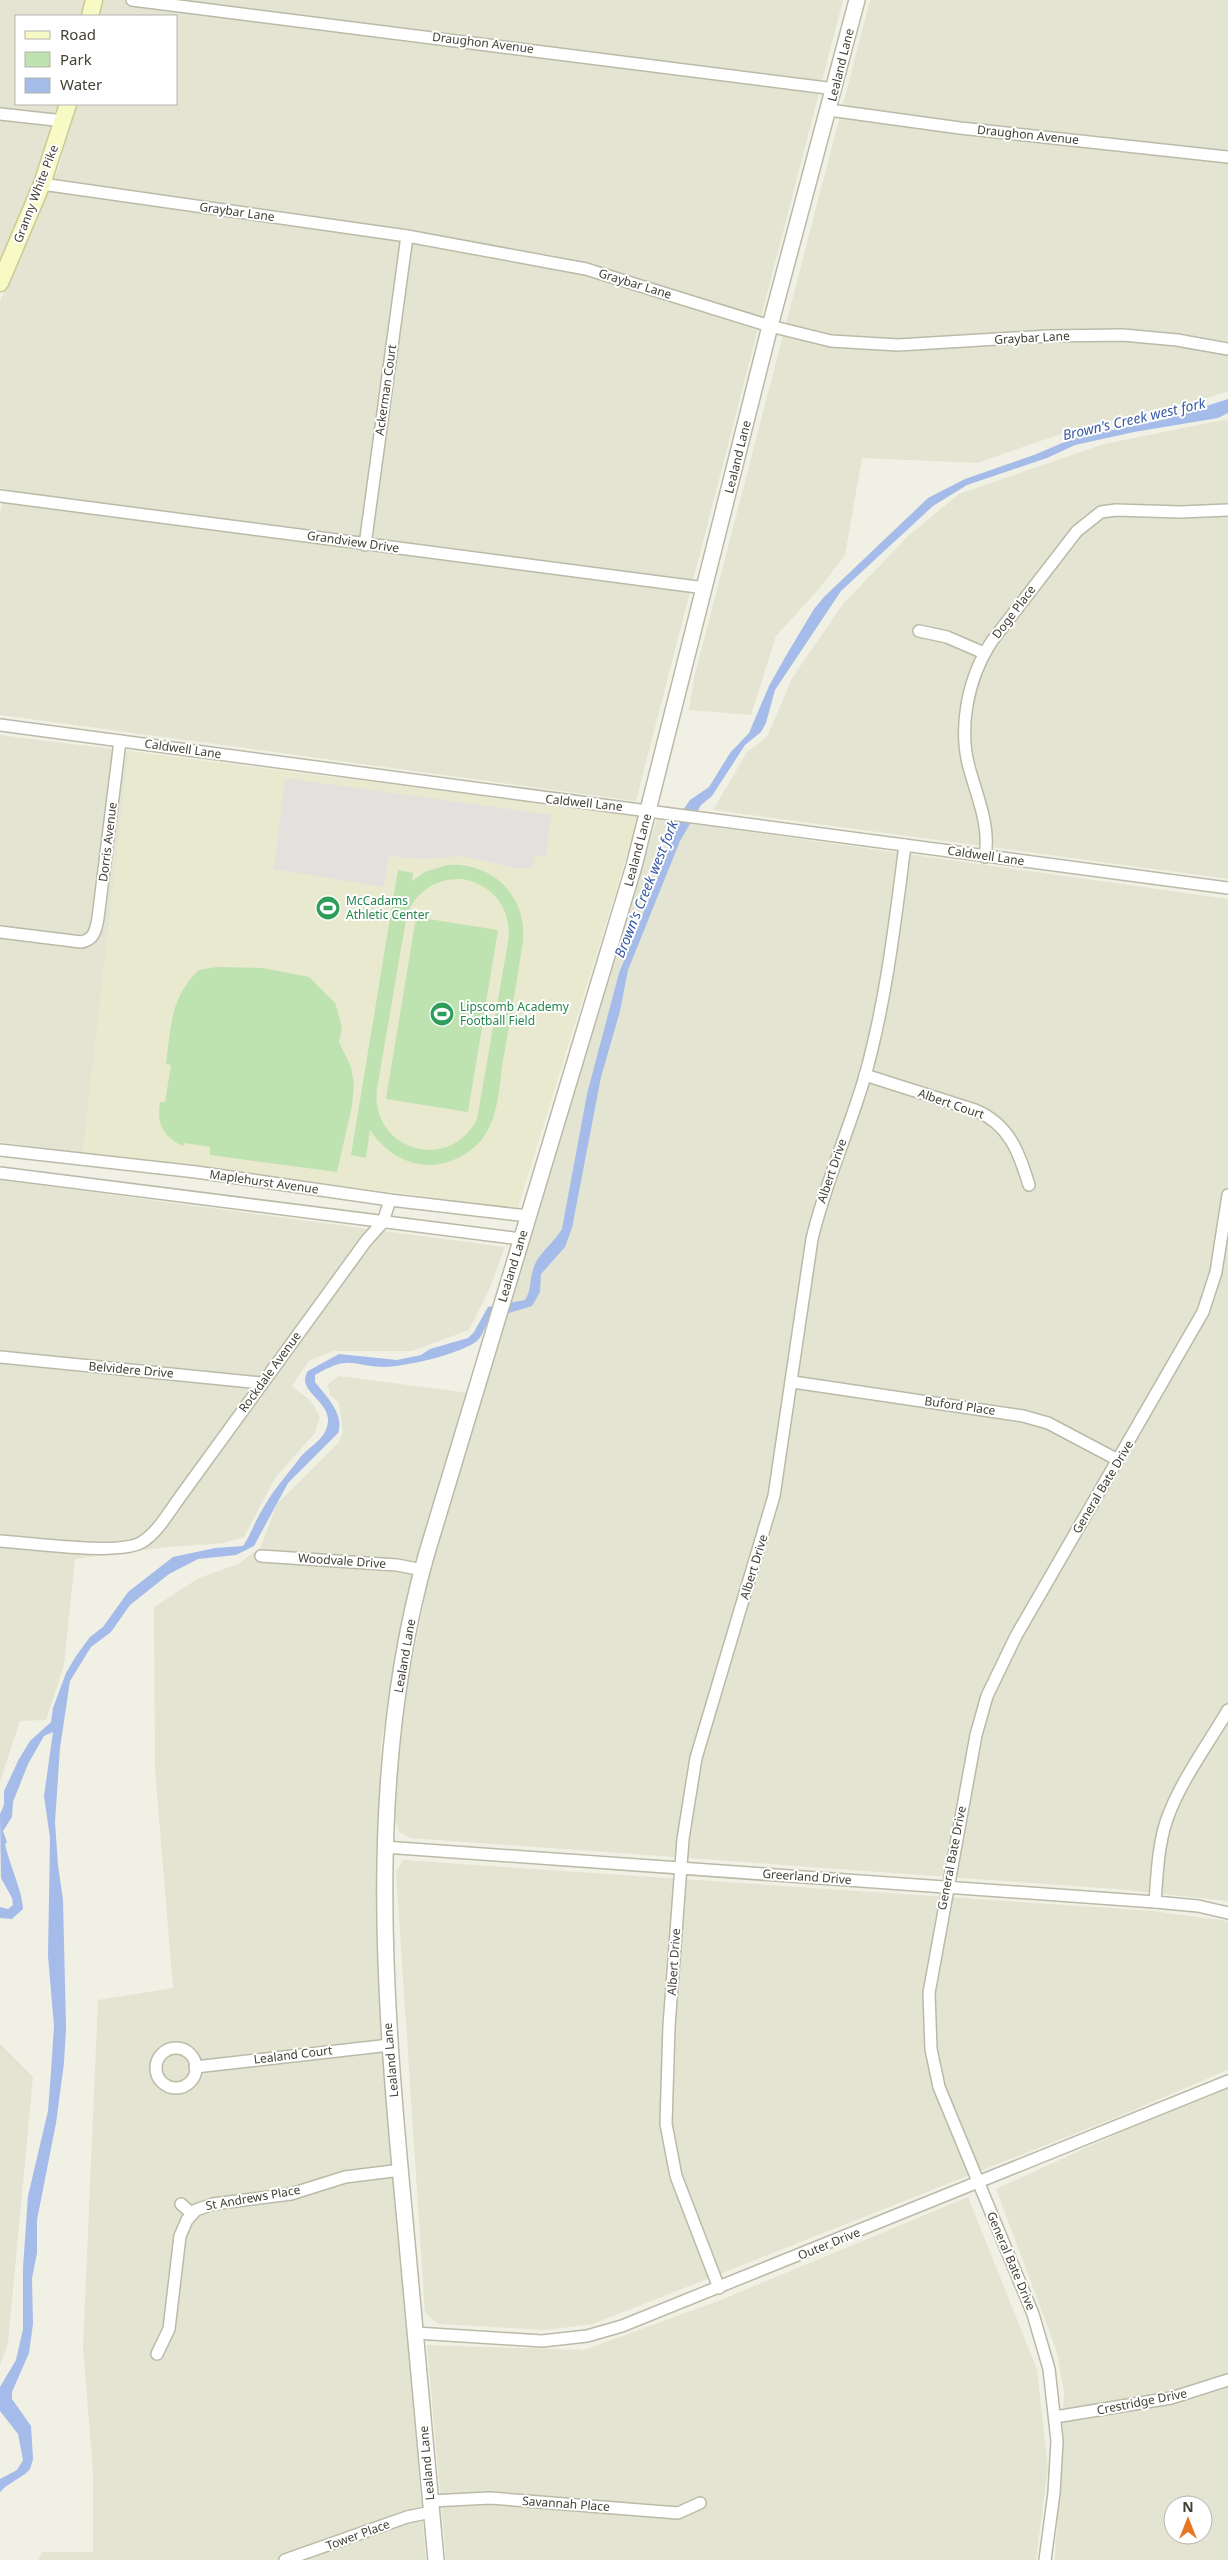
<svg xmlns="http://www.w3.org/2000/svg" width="1228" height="2560" viewBox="0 0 1228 2560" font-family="'Noto Sans',sans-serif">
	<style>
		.residential { fill: #e4e4d3; fill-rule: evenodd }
		.education { fill: #e9e9d0 }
		.green { fill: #bfe2b1; fill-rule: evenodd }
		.parking { fill: #e2e1dd }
		.water { fill: #a5bbe9 }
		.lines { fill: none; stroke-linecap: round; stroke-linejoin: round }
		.minor-casing { stroke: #bbbaa8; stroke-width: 14 }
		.tertiary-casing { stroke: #bbbaa8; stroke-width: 18 }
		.secondary-casing { stroke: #caca96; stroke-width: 19 }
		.minor { stroke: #fff; stroke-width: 11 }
		.tertiary { stroke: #fff; stroke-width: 15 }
		.secondary { stroke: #f8fac6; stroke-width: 16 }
		.labels { text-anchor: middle; stroke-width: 4; stroke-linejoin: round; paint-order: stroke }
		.street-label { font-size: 12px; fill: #434135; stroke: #fff }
		.leisure-label { font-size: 12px; fill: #27864d; stroke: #fff; text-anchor: start }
		.water-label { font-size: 14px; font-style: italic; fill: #385aa5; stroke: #fff }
	</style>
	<rect width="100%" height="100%" fill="#f1f0e5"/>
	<!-- residential -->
	<g class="residential">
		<path d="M 0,0 L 88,0 L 84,16 L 16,16 L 16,104 L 61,104 L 51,143 L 0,270 Z"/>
		<path d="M 102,0 L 843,0 L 636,801 L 0,715 L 0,514 L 5,489 L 0,488 L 0,301 L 59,167 L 75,104 L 176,104 L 176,16 L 98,16 Z"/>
		<path d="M 870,0 L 1228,0 L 1228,391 L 1187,405 L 1078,428 L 977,463 L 862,458 L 845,555 L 818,590 L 776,636 L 751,715 L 689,710 L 694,678 Z"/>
		<path d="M 1228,419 L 1228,879 L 713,810 L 747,752 L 767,737 L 792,678 L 843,604 L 908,536 L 959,494 L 1104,444 Z"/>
		<path d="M 0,735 L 129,751 L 83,1153 L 0,1142 Z"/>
		<path d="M 657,819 L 1228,899 L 1228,1901 L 1116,1889 L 411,1838 L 399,1832 L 394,1815 L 402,1713 L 434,1553 Z"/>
		<path d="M 0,1180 L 505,1247 L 489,1290 L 469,1330 L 412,1351 L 333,1351 L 309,1361 L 292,1386 L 311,1401 L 320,1418 L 315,1433 L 275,1478 L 244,1537 L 223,1543 L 169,1547 L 75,1559 L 64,1665 L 46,1720 L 20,1721 L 0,1782 Z"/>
		<path d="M 339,1376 L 470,1393 L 407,1605 L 381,1743 L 378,1976 L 426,2560 L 38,2560 L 42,2552 L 93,2552 L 93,2473 L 83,2347 L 98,2000 L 173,1988 L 155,1769 L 154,1607 L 199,1578 L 238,1564 L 260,1548 L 277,1504 L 338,1443 L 343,1432 L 339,1403 L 330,1395 L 328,1384 Z"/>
		<path d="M 403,1860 L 1153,1911 L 1228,1921 L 1228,2070 L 1122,2115 L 593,2324 L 546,2330 L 439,2324 L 425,2313 L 396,1872 Z"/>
		<path d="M 0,2044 L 33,2077 L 8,2343 L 0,2365 Z"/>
		<path d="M 1228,2083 L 1228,2560 L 1055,2560 L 1064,2392 L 1056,2349 L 996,2189 ZM 1173,2505 L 1203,2505 L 1203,2535 L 1173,2535 Z"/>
		<path d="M 968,2197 L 1037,2369 L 1048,2467 L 1036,2560 L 446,2560 L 427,2345 L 584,2350 L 718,2301 Z"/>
	</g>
	<!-- education -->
	<path class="education" d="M 129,751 L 639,816 L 518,1208 L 83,1153 Z"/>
	<!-- green -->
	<g class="green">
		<path d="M 447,865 C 492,862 527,895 523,941 C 517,981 510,1021 503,1061 C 499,1085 499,1114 485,1135 C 473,1153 452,1164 430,1165 C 405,1165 384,1151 370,1130 L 366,1158 L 351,1155 L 398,870 L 413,873 L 412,881 L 425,872 ZM 462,879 C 493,884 513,910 508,942 L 477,1119 C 449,1174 370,1150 377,1089 L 407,914 C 417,891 436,878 462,879 Z"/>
		<path d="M 416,917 L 498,930 L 468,1112 L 386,1099 Z"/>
		<path d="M 217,967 L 263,968 L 309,977 L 335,1003 L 342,1027 L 339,1042 L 351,1067 L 354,1085 L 352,1106 L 337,1172 L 210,1155 L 210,1147 L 185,1143 L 183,1146 C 164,1137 156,1125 160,1102 L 165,1102 L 171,1065 L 166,1064 C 171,1027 170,997 199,970 Z"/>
	</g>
	<!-- parking -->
	<path class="parking" d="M 285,778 L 551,815 L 546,857 L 535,856 L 532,868 L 514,868 L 463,856 L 423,859 L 389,856 L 384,887 L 274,869 Z"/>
	<!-- water -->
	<path class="water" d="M 1228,399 L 1228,413 L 1218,418 L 1134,432 L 1075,445 L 1047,458 L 967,485 L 933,506 L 841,591 L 775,690 L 766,723 L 761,732 L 745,745 L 712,796 L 701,805 L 680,841 L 628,970 L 620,1011 L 601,1077 L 572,1228 L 565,1247 L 541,1274 L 540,1292 L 532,1306 L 489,1319 C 485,1326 483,1335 478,1340 C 464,1353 405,1367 385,1367 C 350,1366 351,1354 315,1375 L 315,1382 C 325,1395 345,1414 338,1433 L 288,1483 L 254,1546 L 236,1555 L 198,1559 L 169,1574 L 130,1605 L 111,1632 L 91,1647 L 70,1681 L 60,1748 L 55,1822 L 58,1865 L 63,1900 L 66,2028 L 64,2063 L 56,2123 L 37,2220 L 37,2253 L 32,2278 L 33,2324 L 29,2353 L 12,2392 L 12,2399 L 31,2426 L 33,2459 L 30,2469 L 25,2474 L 5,2487 L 0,2492 L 0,2479 L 17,2470 L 23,2460 L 18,2434 L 0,2411 L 0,2387 L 16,2360 L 23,2329 L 23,2268 L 28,2196 L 48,2111 L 51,2072 L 54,2026 L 48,1956 L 50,1838 L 44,1796 L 53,1732 L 44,1736 L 28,1764 L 13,1802 L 12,1817 L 3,1831 L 7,1842 L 5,1844 C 9,1863 23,1893 23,1909 L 12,1919 L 0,1918 L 0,1907 L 8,1909 L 13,1905 L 12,1898 L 1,1878 L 0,1814 L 4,1805 L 4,1791 L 19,1759 L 30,1741 L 51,1722 L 53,1708 L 66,1673 L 76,1656 L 90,1637 L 103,1627 L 128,1592 L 173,1557 L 215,1548 L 243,1546 C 251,1535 254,1523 261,1512 C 271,1493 286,1476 299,1459 C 307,1448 323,1441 327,1427 C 335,1401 294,1392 308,1371 L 339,1354 L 397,1360 L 421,1355 L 430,1349 L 468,1338 L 474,1332 L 488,1307 L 525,1300 C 532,1289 529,1282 533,1270 C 537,1254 554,1243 562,1229 L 587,1094 L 619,973 L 667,855 L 674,823 L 690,800 L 709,787 L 730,753 L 749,733 L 769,686 L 787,654 L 814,609 L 824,597 L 928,498 L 965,479 L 1034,455 L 1074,438 L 1166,419 Z"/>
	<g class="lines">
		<defs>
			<g id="minor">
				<path d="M 132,0 L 835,89"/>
				<path d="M 829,110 L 960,128 L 1228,157"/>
				<path d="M 0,114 L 64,121"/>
				<path d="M 42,184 L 407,236 L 586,269 L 770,326 L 831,341 L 898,345 L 1049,336 L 1123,335 L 1177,340 L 1228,349"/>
				<path d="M 0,496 L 705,588"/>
				<path d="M 365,545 L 407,236"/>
				<path d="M 919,631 L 947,637 L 984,653"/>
				<path d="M 0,725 L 1228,888"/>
				<path d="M 985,857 C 990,827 979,802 971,774 C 957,731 967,679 992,641 L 1077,531 L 1101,512 L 1116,510 L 1180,512 L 1228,510"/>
				<path d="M 0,932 L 81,942 C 94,940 96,930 98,918 L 120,741"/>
				<path d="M 865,1075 L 975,1110 C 1009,1124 1019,1152 1029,1185"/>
				<path d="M 0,1150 L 196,1172 L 390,1200 L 528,1216"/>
				<path d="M 0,1173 L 521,1239"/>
				<path d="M 0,1357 L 261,1383"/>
				<path d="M 793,1382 L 1023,1416 L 1048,1423 L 1118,1460"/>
				<path d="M 0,1541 C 29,1543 121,1556 142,1542 C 158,1532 169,1512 180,1497 L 366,1241 L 383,1222 L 390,1200"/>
				<path d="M 261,1556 L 397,1565 L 423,1570"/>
				<path d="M 384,1847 L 1155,1902 L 1198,1906 L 1228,1913"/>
				<path d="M 1155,1902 C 1157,1875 1158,1847 1166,1822 C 1179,1783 1207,1746 1228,1710"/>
				<circle cx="176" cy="2068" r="20"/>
				<path d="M 195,2067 L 390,2045"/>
				<path d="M 181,2204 L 192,2214"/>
				<path d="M 719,2288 L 676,2176 L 666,2124 L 669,2026 L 683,1839 L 696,1758 L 774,1496 L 812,1239 C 825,1183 849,1131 865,1076 C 886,1001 895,923 905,845"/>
				<path d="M 416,2333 L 542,2341 L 587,2336 L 622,2326 L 1228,2081"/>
				<path d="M 157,2354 L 169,2329 L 180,2236 L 187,2220 L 196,2210 L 213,2204 L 291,2194 L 345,2177 L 401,2170"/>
				<path d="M 1055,2417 L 1171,2398 L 1228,2380"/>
				<path d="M 431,2501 L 490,2498 L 678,2513 L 700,2503"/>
				<path d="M 285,2560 L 407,2517 L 431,2512"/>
				<path d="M 1045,2560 L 1054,2493 L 1057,2441 L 1049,2369 L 1033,2314 L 939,2087 L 931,2049 L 929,1993 L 976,1735 L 987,1696 L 1016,1636 L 1203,1312 L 1216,1272 L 1228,1195"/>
			</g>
			<path id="tertiary" d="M 436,2560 C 426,2447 416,2334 405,2221 C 384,2000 365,1774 426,1556 L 634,866 L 770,326 L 857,0"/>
			<g id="secondary">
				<path d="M 90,16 L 94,0"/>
				<path d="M 0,283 L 42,184 L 68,104"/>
			</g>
		</defs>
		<!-- minor casing -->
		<use href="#minor" class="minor-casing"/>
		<!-- tertiary casing -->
		<use href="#tertiary" class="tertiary-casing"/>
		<!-- secondary casing -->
		<use href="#secondary" class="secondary-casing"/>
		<!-- minor -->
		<use href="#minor" class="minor"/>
		<!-- tertiary -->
		<use href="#tertiary" class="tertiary"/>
		<!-- secondary -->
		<use href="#secondary" class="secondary"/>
	</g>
	<!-- icons -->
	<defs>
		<symbol id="stadium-disc" viewBox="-11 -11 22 22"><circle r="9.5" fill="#2e9e5b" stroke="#fff"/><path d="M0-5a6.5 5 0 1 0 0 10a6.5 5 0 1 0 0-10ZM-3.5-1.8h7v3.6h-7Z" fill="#fff"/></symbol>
	</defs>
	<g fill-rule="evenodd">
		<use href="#stadium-disc" x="314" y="894" width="28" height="28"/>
		<use href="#stadium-disc" x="428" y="1000" width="28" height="28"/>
	</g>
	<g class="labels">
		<!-- street labels -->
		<g class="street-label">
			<text transform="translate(483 43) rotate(7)" y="4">Draughon Avenue</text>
			<text transform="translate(841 65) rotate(-76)" y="4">Lealand Lane</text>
			<text transform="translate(1028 135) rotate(6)" y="4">Draughon Avenue</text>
			<text transform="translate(36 194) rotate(-69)" y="4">Granny White Pike</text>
			<text transform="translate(237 212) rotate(8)" y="4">Graybar Lane</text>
			<text transform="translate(635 284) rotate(17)" y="4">Graybar Lane</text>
			<text transform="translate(1032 338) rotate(-3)" y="4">Graybar Lane</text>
			<text transform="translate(386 390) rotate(-82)" y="4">Ackerman Court</text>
			<text transform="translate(738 457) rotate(-76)" y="4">Lealand Lane</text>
			<text transform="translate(353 542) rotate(8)" y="4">Grandview Drive</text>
			<text transform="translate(1014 612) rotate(-53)" y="4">Doge Place</text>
			<text transform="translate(183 749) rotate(8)" y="4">Caldwell Lane</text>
			<text transform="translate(584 803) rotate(6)" y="4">Caldwell Lane</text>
			<text transform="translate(108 842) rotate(-83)" y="4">Dorris Avenue</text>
			<text transform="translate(638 850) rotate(-75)" y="4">Lealand Lane</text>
			<text transform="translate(986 856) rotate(8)" y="4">Caldwell Lane</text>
			<text transform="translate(951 1104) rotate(19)" y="4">Albert Court</text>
			<text transform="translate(832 1171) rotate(-71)" y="4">Albert Drive</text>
			<text transform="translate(264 1182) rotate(8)" y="4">Maplehurst Avenue</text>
			<text transform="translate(513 1266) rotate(-73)" y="4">Lealand Lane</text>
			<text transform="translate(131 1370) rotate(5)" y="4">Belvidere Drive</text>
			<text transform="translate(270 1372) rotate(-54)" y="4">Rockdale Avenue</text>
			<text transform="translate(960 1406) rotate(8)" y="4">Buford Place</text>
			<text transform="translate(1103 1487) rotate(-59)" y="4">General Bate Drive</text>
			<text transform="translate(342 1561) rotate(4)" y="4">Woodvale Drive</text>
			<text transform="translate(754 1567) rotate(-73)" y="4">Albert Drive</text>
			<text transform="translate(405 1656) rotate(-80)" y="4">Lealand Lane</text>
			<text transform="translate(952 1858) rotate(-79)" y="4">General Bate Drive</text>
			<text transform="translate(807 1877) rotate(4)" y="4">Greerland Drive</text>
			<text transform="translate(674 1962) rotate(-86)" y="4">Albert Drive</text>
			<text transform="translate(293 2055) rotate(-7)" y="4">Lealand Court</text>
			<text transform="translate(391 2060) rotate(-95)" y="4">Lealand Lane</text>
			<text transform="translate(253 2198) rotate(-10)" y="4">St Andrews Place</text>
			<text transform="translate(829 2244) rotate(-22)" y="4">Outer Drive</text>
			<text transform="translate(1011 2261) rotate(67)" y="4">General Bate Drive</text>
			<text transform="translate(1142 2402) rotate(-11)" y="4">Crestridge Drive</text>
			<text transform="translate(427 2463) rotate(-95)" y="4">Lealand Lane</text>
			<text transform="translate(566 2504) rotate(4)" y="4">Savannah Place</text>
			<text transform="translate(358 2535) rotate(-20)" y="4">Tower Place</text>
		</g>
		<!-- leisure labels -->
		<g class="leisure-label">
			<text x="346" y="905">McCadams<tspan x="346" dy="14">Athletic Center</tspan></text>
			<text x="460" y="1011">Lipscomb Academy<tspan x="460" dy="14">Football Field</tspan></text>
		</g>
		<!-- water labels -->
		<g class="water-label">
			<text transform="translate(1134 419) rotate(-13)" y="5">Brown's Creek west fork</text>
			<text transform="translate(646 889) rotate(-68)" y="5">Brown's Creek west fork</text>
		</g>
	</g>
	<!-- legend -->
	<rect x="15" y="15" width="162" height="90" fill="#ffffff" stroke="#b4b3ae"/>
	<rect x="25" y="31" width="25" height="8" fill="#f8fac6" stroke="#b4b3ae"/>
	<text x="60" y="40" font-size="15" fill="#434135">Road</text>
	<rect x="25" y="52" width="25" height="15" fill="#bfe2b1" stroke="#b4b3ae"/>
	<text x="60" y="65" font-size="15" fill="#434135">Park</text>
	<rect x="25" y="78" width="25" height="15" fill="#a5bbe9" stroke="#b4b3ae"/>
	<text x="60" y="90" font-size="15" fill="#434135">Water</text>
	<!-- north arrow -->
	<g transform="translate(1188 2520)"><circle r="24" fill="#ffffff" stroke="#b4b3ae"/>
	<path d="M0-4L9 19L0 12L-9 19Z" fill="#e87625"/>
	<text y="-8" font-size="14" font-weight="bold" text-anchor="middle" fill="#434135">N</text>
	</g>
</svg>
